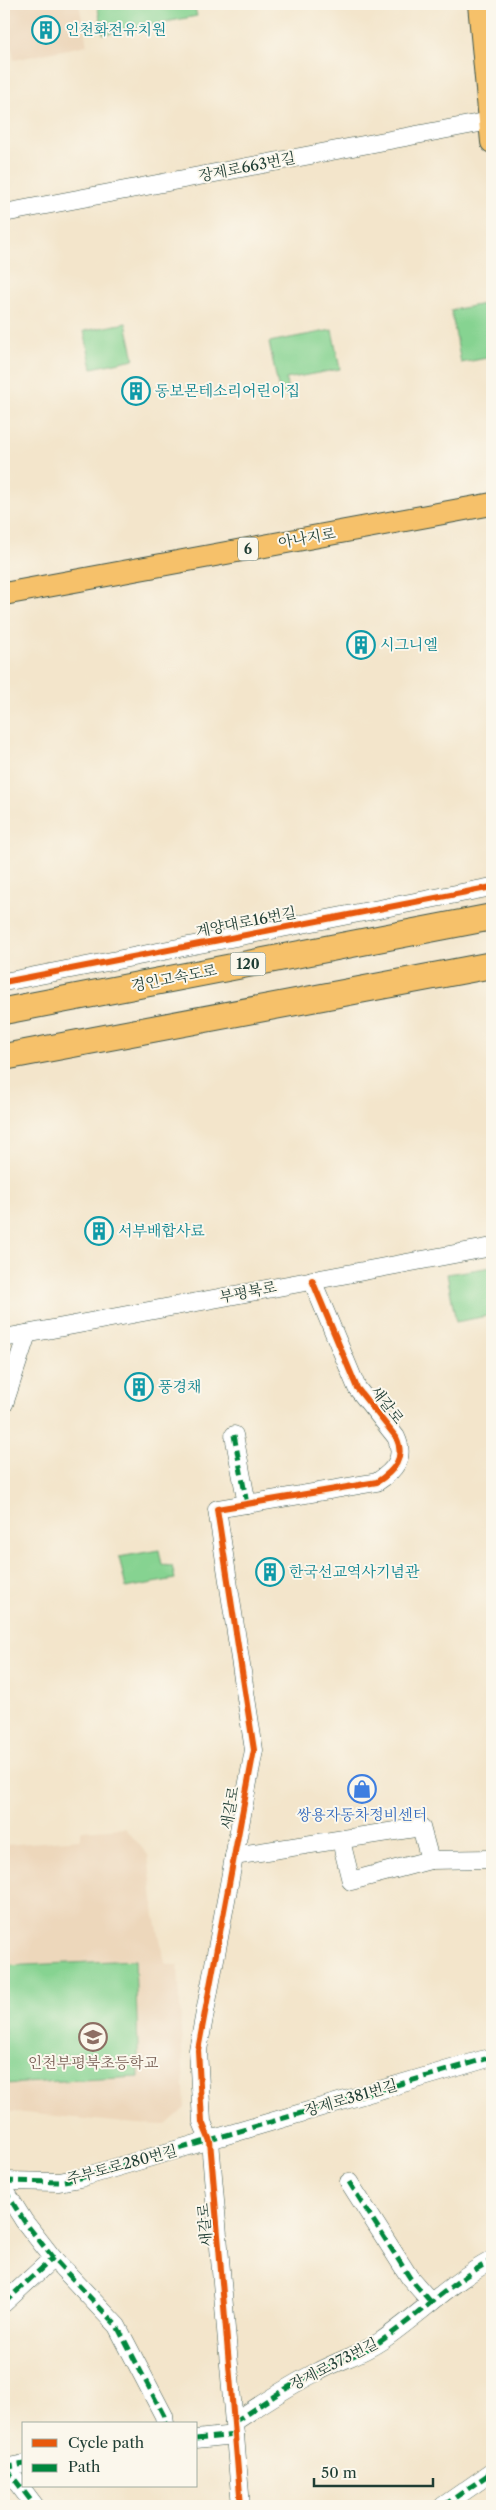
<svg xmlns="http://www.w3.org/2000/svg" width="496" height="2510" viewBox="0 0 496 2510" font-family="'Libre Caslon Text','Noto Serif KR',serif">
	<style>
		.built { fill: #edd7bb }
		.green { fill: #86d391; stroke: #528862 }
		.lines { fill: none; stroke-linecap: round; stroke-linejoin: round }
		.minor-casing { stroke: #3f564b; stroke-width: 19 }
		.major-casing { stroke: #3f564b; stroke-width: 24 }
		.highway-casing { stroke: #3f564b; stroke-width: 28 }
		.minor { stroke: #fff; stroke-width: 18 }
		.major { stroke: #f6c16b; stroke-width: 22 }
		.highway { stroke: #f6c16b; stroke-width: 26 }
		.quiet { stroke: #00873e; stroke-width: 5; stroke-dasharray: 10 5; stroke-linecap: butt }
		.cycleway-casing { stroke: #fbf7ec; stroke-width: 9 }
		.cycleway { stroke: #e8590c; stroke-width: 6 }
		.labels { text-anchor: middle; stroke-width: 4; stroke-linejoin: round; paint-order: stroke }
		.shield { fill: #fbf7ec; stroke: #61756b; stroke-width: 1 }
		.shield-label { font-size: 14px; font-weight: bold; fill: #1f3d34 }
		.culture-label { font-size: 15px; fill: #0d838f; stroke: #fbf7ec; text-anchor: start }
		.street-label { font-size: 15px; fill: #1f3d34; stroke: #fbf7ec }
		.shop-label { font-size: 15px; fill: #366cbe; stroke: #fbf7ec }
		.education-label { font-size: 15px; fill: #785e54; stroke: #fbf7ec }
	</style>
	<rect width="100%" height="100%" fill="#fbf7ec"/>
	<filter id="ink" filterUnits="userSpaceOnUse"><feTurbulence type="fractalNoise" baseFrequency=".02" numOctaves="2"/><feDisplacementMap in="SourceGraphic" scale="10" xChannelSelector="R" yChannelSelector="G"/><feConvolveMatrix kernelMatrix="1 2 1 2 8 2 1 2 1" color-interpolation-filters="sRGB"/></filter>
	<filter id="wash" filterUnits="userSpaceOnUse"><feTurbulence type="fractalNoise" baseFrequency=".0096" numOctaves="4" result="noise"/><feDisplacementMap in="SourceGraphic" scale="20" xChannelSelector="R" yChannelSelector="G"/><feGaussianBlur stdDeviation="1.12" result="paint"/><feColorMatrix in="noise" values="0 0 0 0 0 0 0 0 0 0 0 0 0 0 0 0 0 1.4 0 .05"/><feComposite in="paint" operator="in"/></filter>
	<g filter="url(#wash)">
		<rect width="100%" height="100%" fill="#f3e5cb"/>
		<!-- built -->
		<g class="built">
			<path d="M 4,4 L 79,4 L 87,45 L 14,60 Z"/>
			<path d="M 125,1828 L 148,1855 L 155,1916 L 165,1963 L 178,1966 L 185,2108 L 166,2125 L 136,2124 L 4,2111 L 4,1845 L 80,1839 L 80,1831 Z"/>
		</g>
		<!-- green -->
		<g class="green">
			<path d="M 97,4 L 194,4 L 197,16 L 103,34 Z"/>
			<path d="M 484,304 L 492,357 L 461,363 L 451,310 Z"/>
			<path d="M 126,323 L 134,359 L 92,368 L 84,331 Z"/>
			<path d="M 332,330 L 340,369 L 286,379 L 288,395 L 280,396 L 269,342 Z"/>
			<path d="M 492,1267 L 492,1315 L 456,1322 L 447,1274 Z"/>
			<path d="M 159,1550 L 162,1565 L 172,1566 L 175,1579 L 126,1588 L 119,1557 Z"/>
			<path d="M 135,1960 L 139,2077 L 4,2084 L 4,1966 Z"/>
		</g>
	</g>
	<g filter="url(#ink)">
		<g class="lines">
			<defs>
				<g id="minor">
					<path d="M 4,213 L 490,121"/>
					<path d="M 4,982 L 492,887"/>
					<path d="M 4,1338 L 492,1247"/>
					<path d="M 4,1404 L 27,1334"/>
					<path d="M 234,1435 L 247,1504"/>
					<path d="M 343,1849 L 351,1881 L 430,1860"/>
					<path d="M 234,1856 L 421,1827 L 430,1860 L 488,1859 L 492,1861"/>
					<path d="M 4,2181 L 59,2182 L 80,2178 L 492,2057"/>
					<path d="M 349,2182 L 410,2278 L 431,2302"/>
					<path d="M 4,2189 L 24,2221 L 53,2258 L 117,2326 L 164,2416 L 165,2424"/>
					<path d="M 4,2303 L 53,2258"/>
					<path d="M 234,2422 C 262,2404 289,2385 319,2371 C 340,2360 362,2354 381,2341 C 419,2315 451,2282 492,2260"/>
					<path d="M 196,2439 L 235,2435"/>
					<path d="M 4,2468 L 24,2464"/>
					<path d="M 6,2468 L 35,2506"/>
					<path d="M 241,2506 L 210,2141 L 202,2122 L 198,2050 L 254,1750 L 217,1509 L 377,1482 C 394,1471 406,1458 396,1437 L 357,1388 L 312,1280"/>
					<path d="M 443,2506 L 492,2472"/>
				</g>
				<g id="major">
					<path d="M 479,4 L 492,142"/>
					<path d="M 4,594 L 492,504"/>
				</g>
				<g id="highway">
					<path d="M 4,1011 L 492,917"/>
					<path d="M 4,1057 L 492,965"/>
				</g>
			</defs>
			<!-- minor casing -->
			<use href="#minor" class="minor-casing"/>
			<!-- major casing -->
			<use href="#major" class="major-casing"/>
			<!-- highway casing -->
			<use href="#highway" class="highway-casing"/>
			<!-- minor -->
			<use href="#minor" class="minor"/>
			<!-- major -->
			<use href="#major" class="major"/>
			<!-- highway -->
			<use href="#highway" class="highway"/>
			<!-- quiet -->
			<g class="quiet">
				<path d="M 234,1435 L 247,1504"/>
				<path d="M 4,2181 L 59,2182 L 80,2178 L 492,2057"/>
				<path d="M 349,2182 L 410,2278 L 431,2302"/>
				<path d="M 4,2189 L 24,2221 L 53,2258 L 117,2326 L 164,2416 L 165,2424"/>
				<path d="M 4,2303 L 53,2258"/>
				<path d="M 234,2422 C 262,2404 289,2385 319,2371 C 340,2360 362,2354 381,2341 C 419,2315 451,2282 492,2260"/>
				<path d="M 196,2439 L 235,2435"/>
				<path d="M 4,2468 L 24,2464"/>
				<path d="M 6,2468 L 35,2506"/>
				<path d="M 443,2506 L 492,2472"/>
			</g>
			<defs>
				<g id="cycleway">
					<path d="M 4,982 L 492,887"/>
					<path d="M 241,2506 L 210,2141 L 202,2122 L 198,2050 L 254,1750 L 217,1509 L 377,1482 C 394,1471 406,1458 396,1437 L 357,1388 L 312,1280"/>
				</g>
			</defs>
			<!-- cycleway casing -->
			<use href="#cycleway" class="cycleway-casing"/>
			<!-- cycleway -->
			<use href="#cycleway" class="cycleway"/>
		</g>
	</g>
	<!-- icons -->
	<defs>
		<symbol id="building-ring" viewBox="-11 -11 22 22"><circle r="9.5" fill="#fbf7ec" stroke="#0f9aa8" stroke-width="1.5"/><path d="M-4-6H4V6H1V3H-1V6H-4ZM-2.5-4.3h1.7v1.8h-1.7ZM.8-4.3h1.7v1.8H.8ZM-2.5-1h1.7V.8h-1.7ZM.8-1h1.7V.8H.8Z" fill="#0f9aa8"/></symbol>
		<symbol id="shop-ring" viewBox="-11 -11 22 22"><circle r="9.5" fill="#fbf7ec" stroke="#3f7fe0" stroke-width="1.5"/><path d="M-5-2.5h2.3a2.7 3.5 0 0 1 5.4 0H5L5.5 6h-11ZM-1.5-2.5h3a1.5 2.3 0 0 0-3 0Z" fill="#3f7fe0"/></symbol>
		<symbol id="school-ring" viewBox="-11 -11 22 22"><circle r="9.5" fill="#fbf7ec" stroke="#8d6e63" stroke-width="1.5"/><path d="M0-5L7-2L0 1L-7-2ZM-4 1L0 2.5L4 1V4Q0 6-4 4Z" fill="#8d6e63"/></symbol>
	</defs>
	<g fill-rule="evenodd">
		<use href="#building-ring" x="30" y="14" width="32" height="32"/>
		<use href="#building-ring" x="120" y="375" width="32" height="32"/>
		<use href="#building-ring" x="345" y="629" width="32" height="32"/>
		<use href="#building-ring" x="83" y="1215" width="32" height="32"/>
		<use href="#building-ring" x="123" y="1371" width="32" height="32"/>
		<use href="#building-ring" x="254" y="1556" width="32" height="32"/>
		<use href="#shop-ring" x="346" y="1773" width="32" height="32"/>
		<use href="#school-ring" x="77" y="2021" width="32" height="32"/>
	</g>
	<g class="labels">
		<!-- shield labels -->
		<g class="shield">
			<rect x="238" y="537.5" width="20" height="23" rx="4"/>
			<rect x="230.5" y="952.5" width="35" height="23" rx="4"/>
		</g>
		<g class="shield-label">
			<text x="248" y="554">6</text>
			<text x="248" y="969">120</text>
		</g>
		<!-- culture labels -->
		<g class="culture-label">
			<text x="65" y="35">인천화전유치원</text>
			<text x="155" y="396">동보몬테소리어린이집</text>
			<text x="380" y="650">시그니엘</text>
			<text x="118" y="1236">서부배합사료</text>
			<text x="158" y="1392">풍경채</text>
			<text x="289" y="1577">한국선교역사기념관</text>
		</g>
		<!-- street labels -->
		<g class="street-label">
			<text transform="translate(247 167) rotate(-11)" y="5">장제로663번길</text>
			<text transform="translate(307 538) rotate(-10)" y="5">아나지로</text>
			<text transform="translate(246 922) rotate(-11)" y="5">계양대로16번길</text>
			<text transform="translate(174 978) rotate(-11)" y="5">경인고속도로</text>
			<text transform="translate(248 1292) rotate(-11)" y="5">부평북로</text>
			<text transform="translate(387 1405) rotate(52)" y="5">새갈로</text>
			<text transform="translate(230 1808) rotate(-80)" y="5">새갈로</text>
			<text transform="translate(351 2098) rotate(-16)" y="5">장제로381번길</text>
			<text transform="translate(122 2165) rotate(-15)" y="5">주부토로280번길</text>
			<text transform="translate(205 2225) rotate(-95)" y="5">새갈로</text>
			<text transform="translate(334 2364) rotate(-27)" y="5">장제로373번길</text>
		</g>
		<!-- shop labels -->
		<g class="shop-label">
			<text x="362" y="1820">쌍용자동차정비센터</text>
		</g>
		<!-- education labels -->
		<g class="education-label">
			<text x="93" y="2068">인천부평북초등학교</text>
		</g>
	</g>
	<!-- margin -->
	<rect width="496" height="2510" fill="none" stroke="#fbf7ec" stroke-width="20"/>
	<!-- legend -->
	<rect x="22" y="2422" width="175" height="65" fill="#fbf7ec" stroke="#a3ada2"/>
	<rect x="32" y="2439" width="25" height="8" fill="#e8590c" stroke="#a3ada2"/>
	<text x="68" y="2448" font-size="15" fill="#1f3d34">Cycle path</text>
	<rect x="32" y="2464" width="25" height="8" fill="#00873e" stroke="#a3ada2"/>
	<text x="68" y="2472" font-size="15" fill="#1f3d34">Path</text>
	<!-- scale -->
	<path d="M314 2478v8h119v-8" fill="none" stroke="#1f3d34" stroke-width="2.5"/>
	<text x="321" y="2478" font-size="15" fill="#1f3d34" stroke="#fbf7ec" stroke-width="4" paint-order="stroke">50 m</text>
</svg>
